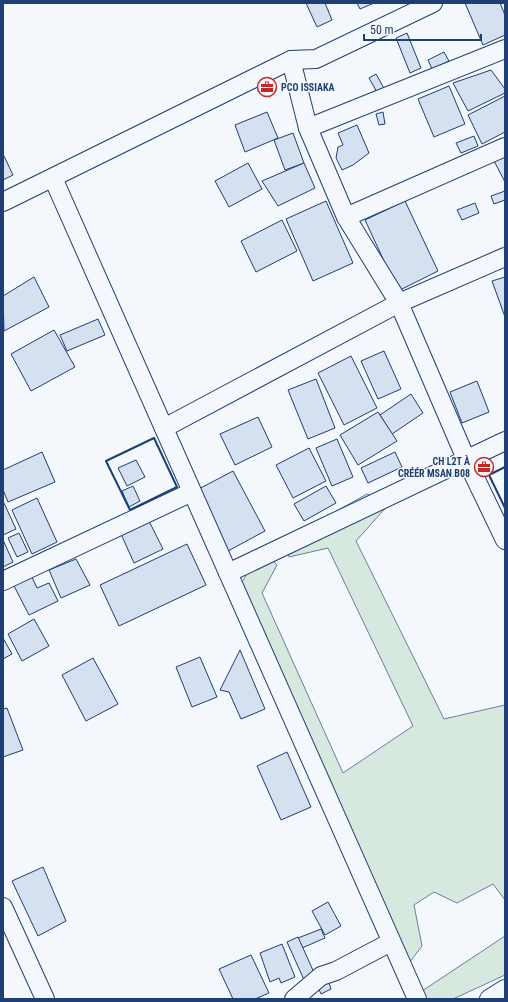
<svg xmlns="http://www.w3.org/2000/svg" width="508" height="1002" viewBox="0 0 508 1002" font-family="'Roboto Condensed',sans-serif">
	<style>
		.green { fill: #d7e8df; stroke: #687fa3 }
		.building { fill: #d5e0f0; stroke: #1d3f73 }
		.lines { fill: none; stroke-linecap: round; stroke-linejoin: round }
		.minor-casing { stroke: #1d3f73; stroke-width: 20 }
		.minor { stroke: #f4f7fb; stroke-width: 18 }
		.wall { stroke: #1d3f73; stroke-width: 2 }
		.labels { text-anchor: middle; stroke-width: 3; stroke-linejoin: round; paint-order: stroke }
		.poi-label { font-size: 10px; font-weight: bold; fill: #1d3f73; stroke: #f4f7fb; text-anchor: start }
	</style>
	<rect width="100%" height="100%" fill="#f4f7fb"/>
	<!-- green -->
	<g class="green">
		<path d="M 367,494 L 389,504 L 356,541 L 444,719 L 505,705 L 505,900 L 493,884 L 457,903 L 434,892 L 414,905 L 422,946 L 400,975 L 239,588 L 261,548 L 277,565 L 262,593 L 343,773 L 413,726 L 328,548 L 289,557 L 283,541 Z"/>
		<path d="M 505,936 L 505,975 L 453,999 L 410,999 Z"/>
	</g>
	<!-- building -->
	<g class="building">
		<path d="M 306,3 L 325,3 L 332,20 L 317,27 Z"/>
		<path d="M 357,3 L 374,3 L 360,9 Z"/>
		<path d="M 465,3 L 500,3 L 505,15 L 505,35 L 483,45 Z"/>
		<path d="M 407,33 L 421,68 L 410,73 L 396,38 Z"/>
		<path d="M 444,52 L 449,61 L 432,69 L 428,60 Z"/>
		<path d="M 491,70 L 505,89 L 505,93 L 468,111 L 453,83 Z"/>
		<path d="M 376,74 L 385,90 L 378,94 L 369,78 Z"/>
		<path d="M 449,86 L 465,124 L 434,137 L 418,99 Z"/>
		<path d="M 505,96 L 505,132 L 482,144 L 468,115 Z"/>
		<path d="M 267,112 L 278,138 L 245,152 L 235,125 Z"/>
		<path d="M 383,112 L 385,124 L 379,125 L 376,114 Z"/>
		<path d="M 357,125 L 369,153 L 353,165 L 342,170 L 336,158 L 338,147 L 343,145 L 338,133 Z"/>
		<path d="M 293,133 L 304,163 L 285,170 L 274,140 Z"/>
		<path d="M 474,136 L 478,146 L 461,153 L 456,143 Z"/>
		<path d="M 3,154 L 13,175 L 3,180 Z"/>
		<path d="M 505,154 L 505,182 L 493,159 Z"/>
		<path d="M 248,163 L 262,189 L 229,207 L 215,181 Z"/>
		<path d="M 304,163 L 315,188 L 278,206 L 262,181 Z"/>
		<path d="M 505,191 L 505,200 L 494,204 L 491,196 Z"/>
		<path d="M 326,201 L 353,263 L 313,281 L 286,219 Z"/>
		<path d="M 405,201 L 438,271 L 398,291 L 365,220 Z"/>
		<path d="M 475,203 L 479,213 L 462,220 L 457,210 Z"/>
		<path d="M 282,220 L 297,251 L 256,272 L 241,241 Z"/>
		<path d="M 34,277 L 49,307 L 4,331 L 3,296 Z"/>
		<path d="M 505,277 L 505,317 L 492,281 Z"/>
		<path d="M 98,319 L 105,335 L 67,351 L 60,335 Z"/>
		<path d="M 54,330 L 75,367 L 31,391 L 11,354 Z"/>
		<path d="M 384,351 L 401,389 L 378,399 L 361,361 Z"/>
		<path d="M 351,356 L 377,408 L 344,425 L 318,373 Z"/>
		<path d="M 316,379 L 335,428 L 308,439 L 288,390 Z"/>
		<path d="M 477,381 L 489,412 L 462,423 L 450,392 Z"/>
		<path d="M 411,394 L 423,413 L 392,434 L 380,415 Z"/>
		<path d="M 378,412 L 397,441 L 358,465 L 340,435 Z"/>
		<path d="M 258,417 L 272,447 L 235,465 L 220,434 Z"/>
		<path d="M 337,439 L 353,477 L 332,486 L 316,448 Z"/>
		<path d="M 309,448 L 326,481 L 293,498 L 276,465 Z"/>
		<path d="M 42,452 L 55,482 L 8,502 L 3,490 L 3,470 Z"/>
		<path d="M 395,452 L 402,467 L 368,483 L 361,468 Z"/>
		<path d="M 136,460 L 145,477 L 127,486 L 118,468 Z"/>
		<path d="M 233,471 L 265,531 L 228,551 L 195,491 Z"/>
		<path d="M 133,486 L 140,501 L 129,507 L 122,491 Z"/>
		<path d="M 326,486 L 336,503 L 304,521 L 294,504 Z"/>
		<path d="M 37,498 L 57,542 L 32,554 L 12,510 Z"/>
		<path d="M 3,501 L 16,529 L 3,535 Z"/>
		<path d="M 149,521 L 163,549 L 134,563 L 121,534 Z"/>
		<path d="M 19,533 L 28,552 L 17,557 L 8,538 Z"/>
		<path d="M 3,540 L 13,562 L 3,567 Z"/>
		<path d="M 187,544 L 206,585 L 119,626 L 100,585 Z"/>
		<path d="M 76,559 L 90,585 L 61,598 L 49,570 Z"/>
		<path d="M 30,573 L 37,588 L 49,583 L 58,601 L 29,615 L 12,582 Z"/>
		<path d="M 34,619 L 49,646 L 22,661 L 8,634 Z"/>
		<path d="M 3,638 L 12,654 L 3,659 Z"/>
		<path d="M 240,650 L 265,709 L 241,719 L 229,692 L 220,690 Z"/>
		<path d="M 200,657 L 217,697 L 192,707 L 176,667 Z"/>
		<path d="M 93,658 L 118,704 L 86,721 L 62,675 Z"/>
		<path d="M 7,708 L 23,750 L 3,757 L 3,709 Z"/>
		<path d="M 287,752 L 311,807 L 281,820 L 257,766 Z"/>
		<path d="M 43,867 L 66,921 L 38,936 L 12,881 Z"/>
		<path d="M 328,902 L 341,926 L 325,935 L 312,911 Z"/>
		<path d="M 321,929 L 325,938 L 302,948 L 298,938 Z"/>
		<path d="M 298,937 L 316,977 L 305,982 L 287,942 Z"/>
		<path d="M 282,944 L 295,977 L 281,983 L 279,978 L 270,982 L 260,953 Z"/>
		<path d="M 251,955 L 269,993 L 255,999 L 233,999 L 219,969 Z"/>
		<path d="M 328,980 L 331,989 L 321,994 L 317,985 Z"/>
	</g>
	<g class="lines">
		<defs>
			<g id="minor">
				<path d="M 291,60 L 308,128 L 346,217 L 399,303 L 466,459 L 505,540"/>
				<path d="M 308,128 L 505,49"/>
				<path d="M 53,178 L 417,999"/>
				<path d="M 3,202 L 291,60 L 316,59 L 433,3"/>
				<path d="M 346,217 L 505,147"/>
				<path d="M 164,428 L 399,303 L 505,257"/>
				<path d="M 228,573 L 505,441"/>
				<path d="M 3,581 L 192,492"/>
				<path d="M 3,907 L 45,999"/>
				<path d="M 294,999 L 321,976 L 336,971 L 391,942"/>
				<path d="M 489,999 L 505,989"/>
			</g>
		</defs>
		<!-- minor casing -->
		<use href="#minor" class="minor-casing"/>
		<!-- minor -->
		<use href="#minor" class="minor"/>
		<!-- wall -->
		<g class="wall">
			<path d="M 154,438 L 177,487 L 130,510 L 106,461 Z"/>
			<path d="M 505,467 L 489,475 L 505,508"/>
		</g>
	</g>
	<!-- icons -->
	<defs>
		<symbol id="office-ring" viewBox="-11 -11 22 22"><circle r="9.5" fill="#f4f7fb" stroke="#c62828" stroke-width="1.5"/><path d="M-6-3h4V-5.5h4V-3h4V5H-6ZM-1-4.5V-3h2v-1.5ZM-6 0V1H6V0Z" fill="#c62828"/></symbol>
	</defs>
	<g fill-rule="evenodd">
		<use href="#office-ring" x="256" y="76" width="22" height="22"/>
		<use href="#office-ring" x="473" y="456" width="22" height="22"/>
	</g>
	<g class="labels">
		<!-- poi labels -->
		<g class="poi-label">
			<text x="281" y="91">PCO ISSIAKA</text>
			<text x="470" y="465" text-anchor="end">CH L2T À<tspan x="470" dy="12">CRÉÉR MSAN B08</tspan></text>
		</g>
	</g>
	<!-- border -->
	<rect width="508" height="1002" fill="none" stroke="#1d3f73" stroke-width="8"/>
	<!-- scale -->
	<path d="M364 34v6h117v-6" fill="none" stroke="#1d3f73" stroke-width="2"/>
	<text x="370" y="34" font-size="12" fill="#1d3f73" stroke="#f4f7fb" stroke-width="3" paint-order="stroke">50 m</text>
</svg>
